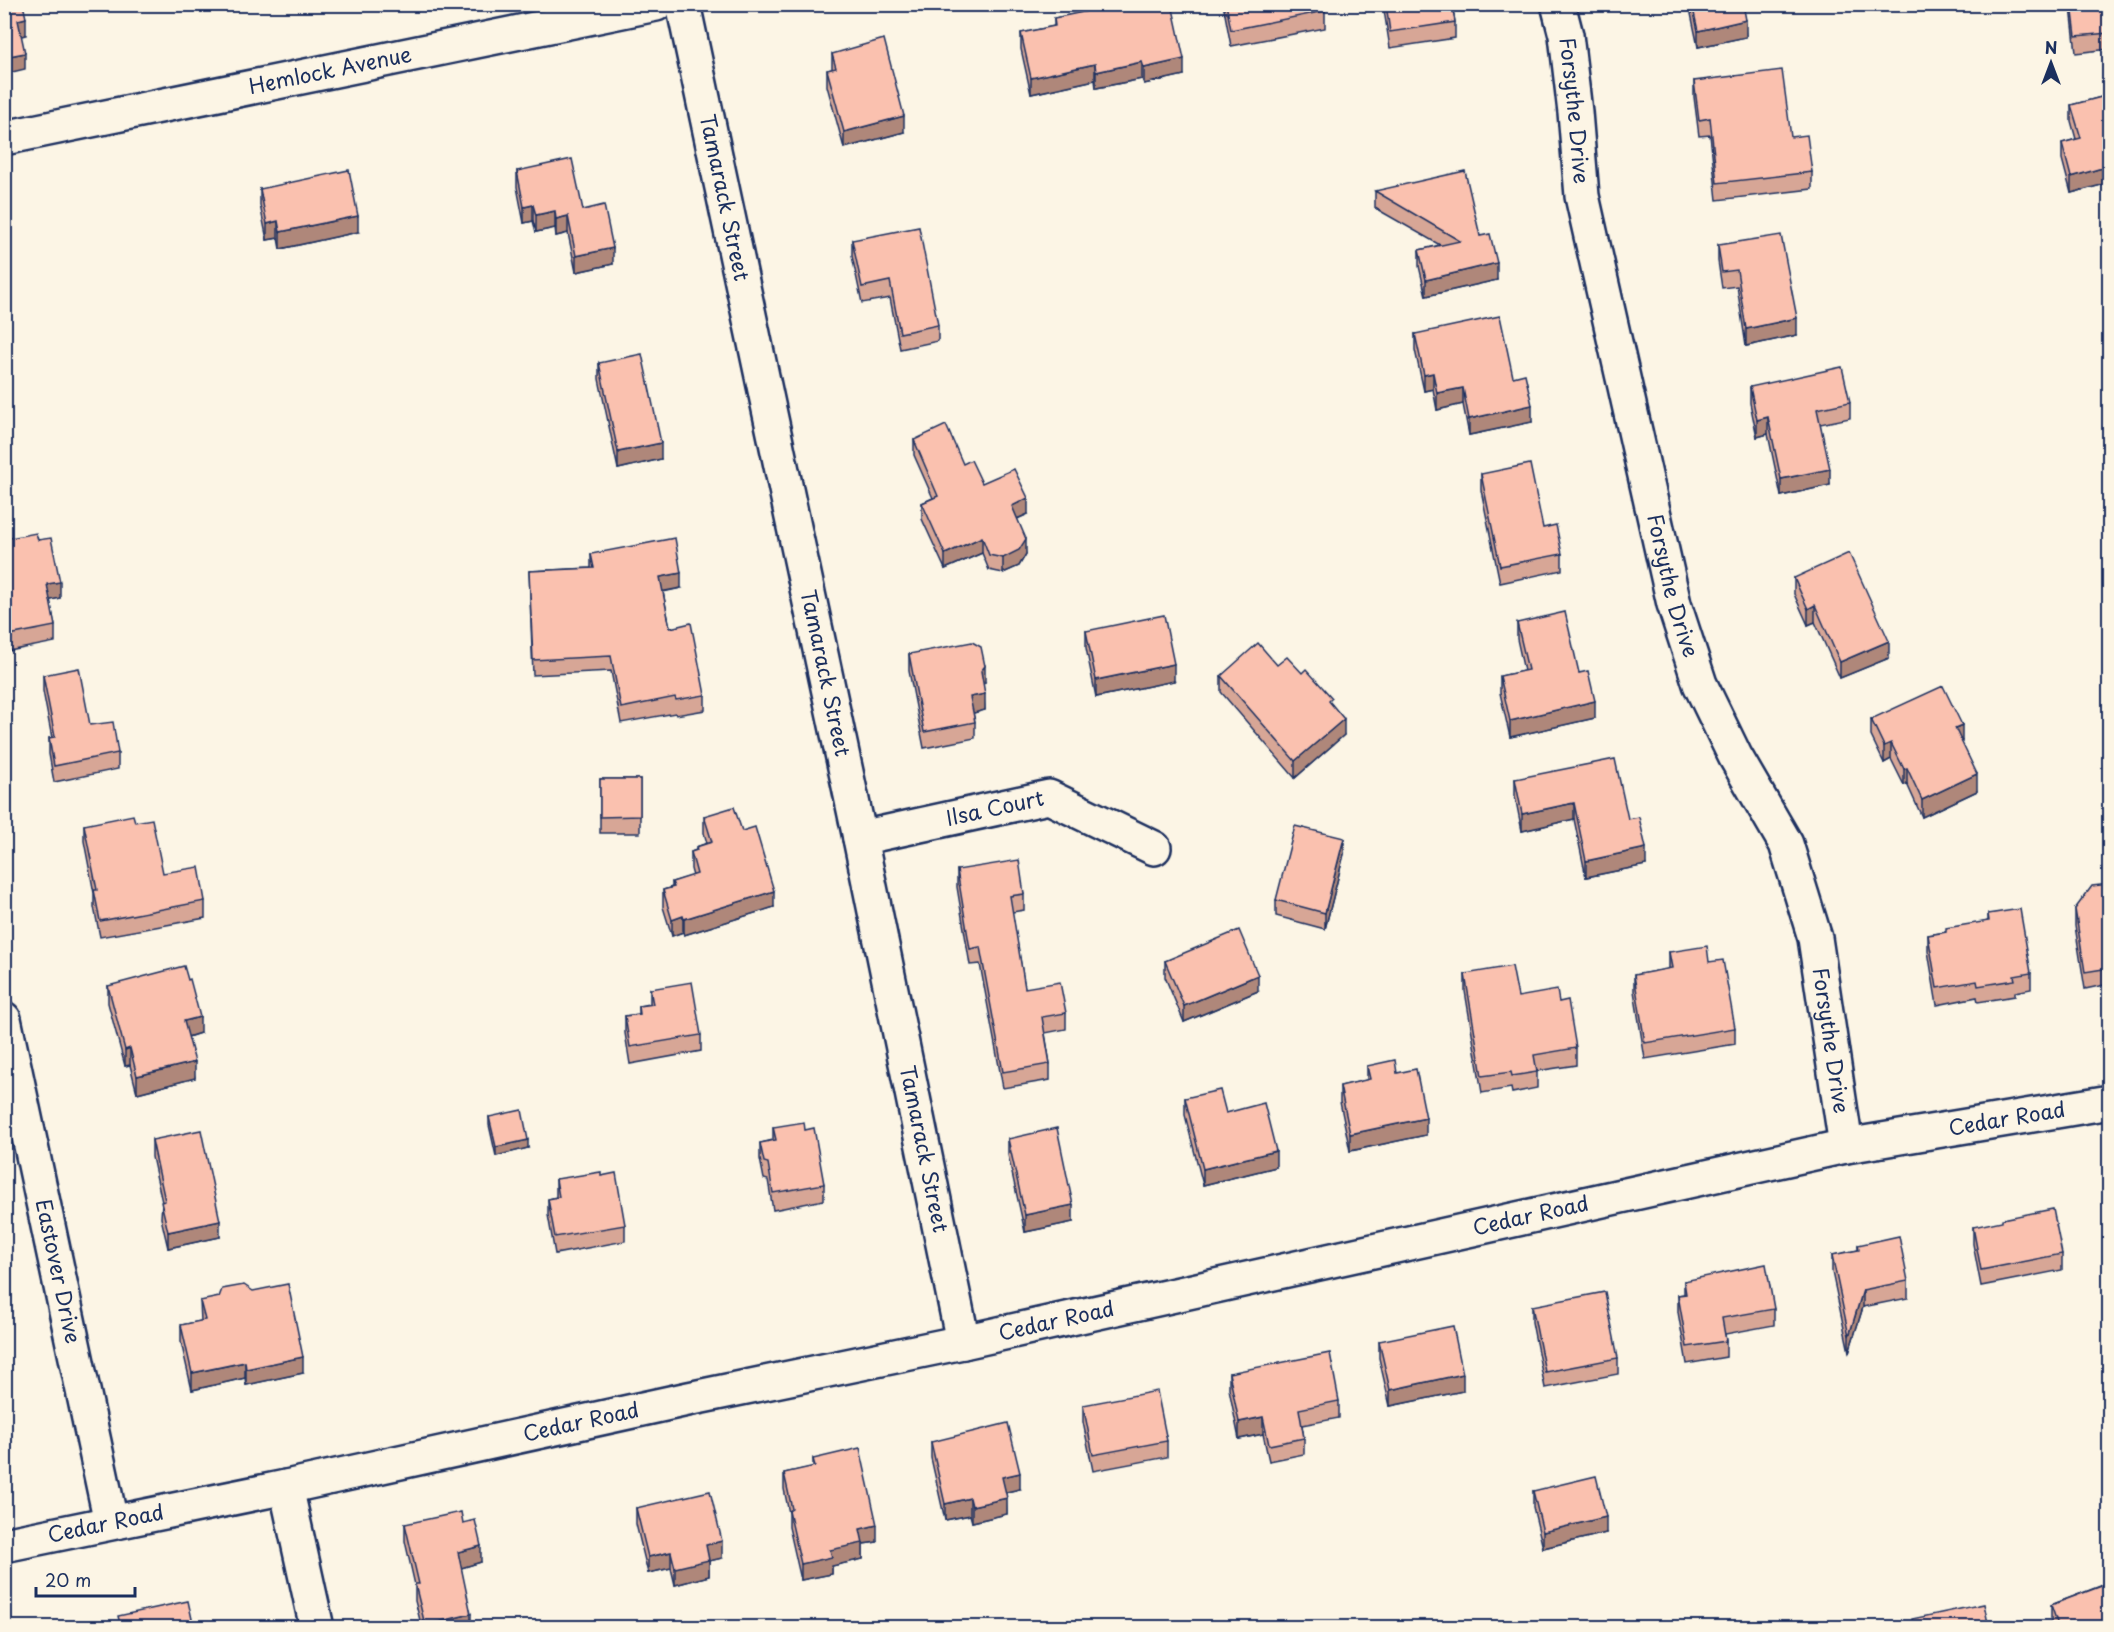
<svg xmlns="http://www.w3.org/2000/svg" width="2114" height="1632" viewBox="0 0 2114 1632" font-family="'Playpen Sans',sans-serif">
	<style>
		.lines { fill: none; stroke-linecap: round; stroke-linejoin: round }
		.minor-casing { stroke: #1b2f5e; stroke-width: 38 }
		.minor { stroke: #fcf5e5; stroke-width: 33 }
		.wall { fill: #d7a696; stroke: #1b2f5e; stroke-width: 1.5 }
		.shaded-wall { fill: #af877a; stroke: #1b2f5e; stroke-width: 1.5 }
		.building { fill: #fac1af; stroke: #1b2f5e; stroke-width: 1.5 }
		.labels { text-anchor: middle; stroke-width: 4.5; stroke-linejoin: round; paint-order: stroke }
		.street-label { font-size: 21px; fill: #1b2f5e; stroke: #fcf5e5 }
	</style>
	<rect width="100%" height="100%" fill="#fcf5e5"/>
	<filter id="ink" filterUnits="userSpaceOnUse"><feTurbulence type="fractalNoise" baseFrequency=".0167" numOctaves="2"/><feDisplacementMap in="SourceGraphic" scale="12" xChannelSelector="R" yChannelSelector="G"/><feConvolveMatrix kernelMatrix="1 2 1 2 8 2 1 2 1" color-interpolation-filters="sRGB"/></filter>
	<g filter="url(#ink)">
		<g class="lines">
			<defs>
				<g id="minor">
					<path id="s1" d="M 683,4 L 860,838 L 963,1342"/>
					<path id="s2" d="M 1558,4 L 1566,35 L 1575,112 L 1582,196 L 1674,604 L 1700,684 L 1735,756 L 1786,844 L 1815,938 L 1846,1146"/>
					<path id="s3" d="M 4,138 L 656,4"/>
					<path id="s4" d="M 860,838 L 1049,797 L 1154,848"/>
					<path id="s5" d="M 4,1019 L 111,1522"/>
					<path d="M 286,1487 L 317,1628"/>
					<path id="s6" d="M 4,1545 L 286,1487 L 688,1399 L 963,1342 L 1846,1146 L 2110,1102"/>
				</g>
			</defs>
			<!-- minor casing -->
			<use href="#minor" class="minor-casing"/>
			<!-- minor -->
			<use href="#minor" class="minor"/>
		</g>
		<!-- wall -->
		<g class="wall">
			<path d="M 1102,4 L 1148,8 L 1184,75 L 1144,84 L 1142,79 L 1096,88 L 1095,80 L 1031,94 L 1021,49 L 1021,33 L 1054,26 L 1054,18 L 1102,8 Z"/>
			<path d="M 1223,4 L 1323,4 L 1325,11 L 1325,28 L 1231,46 Z"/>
			<path d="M 1383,4 L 1452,4 L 1455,22 L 1455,38 L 1390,48 Z"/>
			<path d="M 1689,4 L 1743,4 L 1746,37 L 1698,47 Z"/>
			<path d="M 2041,4 L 2109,4 L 2109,49 L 2076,53 L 2071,7 L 2041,10 Z"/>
			<path d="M 832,54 L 904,132 L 844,148 L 827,86 L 827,70 L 832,69 Z"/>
			<path d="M 1694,81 L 1791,137 L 1812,172 L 1812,189 L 1717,200 L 1710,135 L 1699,136 L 1694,97 Z"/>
			<path d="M 2109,95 L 2109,183 L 2071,193 L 2062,159 L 2062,143 L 2076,139 L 2071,121 L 2071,105 Z"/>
			<path d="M 517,171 L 583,210 L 613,264 L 576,272 L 568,233 L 556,236 L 555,228 L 536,232 L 533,221 L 524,223 L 517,187 Z"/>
			<path d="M 260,189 L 358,232 L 280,249 L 278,238 L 267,240 L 260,205 Z"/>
			<path d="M 1375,191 L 1480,236 L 1497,280 L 1426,296 L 1419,266 L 1419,250 L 1440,245 L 1375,208 Z"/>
			<path d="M 852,240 L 938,325 L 938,341 L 900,349 L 890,298 L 862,303 L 852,256 Z"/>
			<path d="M 1718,245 L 1797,335 L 1746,346 L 1737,286 L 1722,288 L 1718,261 Z"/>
			<path d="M 1415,334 L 1513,377 L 1532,422 L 1469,435 L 1463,404 L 1437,410 L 1433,389 L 1424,391 L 1415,350 Z"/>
			<path d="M 599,363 L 661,459 L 618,469 L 599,379 Z"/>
			<path d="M 1750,387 L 1850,402 L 1850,418 L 1820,424 L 1830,485 L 1781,496 L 1768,434 L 1757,437 L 1750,403 Z"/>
			<path d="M 914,440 L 963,464 L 982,483 L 1028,514 L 1017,519 L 1026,554 L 1019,566 L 1003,573 L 989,570 L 982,553 L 945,569 L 922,519 L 922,503 L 933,498 L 914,455 Z"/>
			<path d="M 1481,474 L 1543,528 L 1562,554 L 1562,570 L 1500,583 L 1481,490 Z"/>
			<path d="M 4,539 L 38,540 L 60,598 L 50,600 L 55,626 L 55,642 L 4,652 Z"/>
			<path d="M 591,554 L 681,588 L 663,592 L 670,628 L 705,695 L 705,710 L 676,715 L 675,713 L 621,723 L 611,671 L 533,675 L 529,571 L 591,568 Z"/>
			<path d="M 1794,578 L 1889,658 L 1840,678 L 1815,622 L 1808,625 L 1794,594 Z"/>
			<path d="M 1517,623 L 1595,718 L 1510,737 L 1500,693 L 1500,676 L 1524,671 L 1517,639 Z"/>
			<path d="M 1086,631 L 1174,681 L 1096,697 L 1086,648 Z"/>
			<path d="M 909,654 L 985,682 L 983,684 L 985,710 L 973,713 L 975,722 L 975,738 L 924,748 L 909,671 Z"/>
			<path d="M 43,675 L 90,725 L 118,753 L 118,769 L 54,782 L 49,754 L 49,738 L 52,738 L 43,691 Z"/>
			<path d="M 1221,676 L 1332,705 L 1344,735 L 1295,778 L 1221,692 Z"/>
			<path d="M 1871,719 L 1962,741 L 1961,742 L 1977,791 L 1922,817 L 1907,784 L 1904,785 L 1891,759 L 1884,763 L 1871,736 Z"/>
			<rect x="600" y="779" width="40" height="54"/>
			<path d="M 1515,779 L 1628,819 L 1646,865 L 1586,877 L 1574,819 L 1522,831 L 1515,796 Z"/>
			<path d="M 704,816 L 742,831 L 774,907 L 684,935 L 683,932 L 672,936 L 663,907 L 663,890 L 672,887 L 672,882 L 693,876 L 691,869 L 691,852 L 696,850 L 696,847 L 707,843 L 704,833 Z"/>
			<path d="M 135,822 L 163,873 L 205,901 L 205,918 L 100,937 L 94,907 L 94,893 L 84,841 L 84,825 Z"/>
			<path d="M 1344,854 L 1325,929 L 1276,916 L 1276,900 Z"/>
			<path d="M 957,870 L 1024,894 L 1024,910 L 1012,912 L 1025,988 L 1066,1013 L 1066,1029 L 1045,1033 L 1050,1064 L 1050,1080 L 1003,1088 L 980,964 L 970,965 L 957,887 Z"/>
			<path d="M 2109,884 L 2109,984 L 2085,989 L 2075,926 L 2075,909 Z"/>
			<path d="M 1988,914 L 2031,973 L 2031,989 L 2015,992 L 2015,996 L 1978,1002 L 1977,997 L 1937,1005 L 1928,951 L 1928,935 L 1946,932 L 1988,921 Z"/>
			<path d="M 1669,952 L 1709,962 L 1735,1028 L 1735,1044 L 1645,1059 L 1634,991 L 1634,975 L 1669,969 Z"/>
			<path d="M 1165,961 L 1258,991 L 1184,1022 L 1165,977 Z"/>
			<path d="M 1465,974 L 1518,997 L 1559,1002 L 1576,1048 L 1576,1065 L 1537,1071 L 1537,1088 L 1512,1093 L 1511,1088 L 1482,1093 L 1465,991 Z"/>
			<path d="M 108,986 L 200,1033 L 188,1037 L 195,1078 L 137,1093 L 130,1065 L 125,1066 L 108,1003 Z"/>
			<path d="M 650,989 L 701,1035 L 701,1051 L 630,1064 L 625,1033 L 625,1016 L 639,1014 L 639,1006 L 650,1004 Z"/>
			<path d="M 1367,1066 L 1397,1073 L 1426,1135 L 1350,1151 L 1340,1102 L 1340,1086 L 1367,1080 Z"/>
			<path d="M 1185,1098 L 1226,1113 L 1276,1167 L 1203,1185 L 1185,1115 Z"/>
			<path d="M 489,1117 L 528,1148 L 496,1156 L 489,1125 Z"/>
			<path d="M 773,1127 L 805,1130 L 824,1184 L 824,1200 L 773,1210 L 768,1180 L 764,1179 L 760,1159 L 760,1143 L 773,1140 Z"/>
			<path d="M 1008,1139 L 1073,1222 L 1025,1232 L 1008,1155 Z"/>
			<path d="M 152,1140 L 220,1237 L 168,1248 L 161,1218 L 162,1202 L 152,1157 Z"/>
			<path d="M 601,1176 L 625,1225 L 625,1241 L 555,1254 L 548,1215 L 548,1199 L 556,1197 L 556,1179 Z"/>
			<path d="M 1973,1227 L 2062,1254 L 2062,1270 L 1981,1286 L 1973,1244 Z"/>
			<path d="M 1858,1245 L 1908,1281 L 1908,1298 L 1863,1307 L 1849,1352 L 1832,1272 L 1832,1255 L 1858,1250 Z"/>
			<path d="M 1684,1281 L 1774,1309 L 1774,1325 L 1725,1334 L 1726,1341 L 1726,1357 L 1687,1364 L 1678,1312 L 1678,1295 L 1684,1294 Z"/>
			<path d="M 200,1301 L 303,1373 L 246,1385 L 245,1378 L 192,1390 L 181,1342 L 181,1325 L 201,1321 Z"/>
			<path d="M 1532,1306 L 1618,1358 L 1618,1374 L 1545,1388 L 1532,1322 Z"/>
			<path d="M 1379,1341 L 1463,1391 L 1390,1406 L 1379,1358 Z"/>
			<path d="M 1229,1373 L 1339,1401 L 1339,1418 L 1302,1425 L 1304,1438 L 1304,1454 L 1269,1461 L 1263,1434 L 1239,1439 L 1229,1389 Z"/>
			<path d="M 1083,1405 L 1167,1441 L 1167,1457 L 1093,1471 L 1083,1422 Z"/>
			<path d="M 931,1442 L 1020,1489 L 1006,1492 L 1007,1514 L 972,1522 L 970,1515 L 945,1520 L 931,1458 Z"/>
			<path d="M 813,1459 L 877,1542 L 863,1544 L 863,1559 L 832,1566 L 832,1574 L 801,1580 L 789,1527 L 789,1513 L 784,1489 L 784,1473 L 813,1467 Z"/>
			<path d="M 1533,1491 L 1606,1533 L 1543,1548 L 1533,1507 Z"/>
			<path d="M 636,1508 L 722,1558 L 709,1561 L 709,1576 L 675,1585 L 671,1568 L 648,1573 L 636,1524 Z"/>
			<path d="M 463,1523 L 481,1562 L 461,1568 L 471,1628 L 422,1628 L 415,1601 L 415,1585 L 405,1541 L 405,1524 Z"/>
			<path d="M 2109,1570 L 2109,1628 L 2053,1628 L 2051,1622 L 2051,1605 L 2103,1585 L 2103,1572 Z"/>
		</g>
		<!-- shaded-wall -->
		<g class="shaded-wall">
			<path d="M 26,18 L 26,35 L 18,37 L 18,20 Z"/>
			<path d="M 1746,20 L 1746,37 L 1698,47 L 1698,31 Z"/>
			<path d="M 25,53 L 25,69 L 4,74 L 4,57 Z"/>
			<path d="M 1184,59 L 1184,75 L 1144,84 L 1144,68 Z"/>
			<path d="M 1142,62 L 1142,79 L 1096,88 L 1096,72 Z"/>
			<path d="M 1095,64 L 1095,80 L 1031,94 L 1031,78 Z"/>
			<path d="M 904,116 L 904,132 L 844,148 L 844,132 Z"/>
			<path d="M 2109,166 L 2109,183 L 2071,193 L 2071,177 Z"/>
			<path d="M 533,205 L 533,221 L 524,223 L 524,207 Z"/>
			<path d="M 555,211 L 555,228 L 536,232 L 536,215 Z"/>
			<path d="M 358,216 L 358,232 L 280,249 L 280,232 Z"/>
			<path d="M 568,216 L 568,233 L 556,236 L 556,219 Z"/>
			<path d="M 278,221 L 278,238 L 267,240 L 267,224 Z"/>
			<path d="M 613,248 L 613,264 L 576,272 L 576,256 Z"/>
			<path d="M 1497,263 L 1497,280 L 1426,296 L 1426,280 Z"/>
			<path d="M 1797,318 L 1797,335 L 1746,346 L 1746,329 Z"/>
			<path d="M 1433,373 L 1433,389 L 1424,391 L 1424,375 Z"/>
			<path d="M 1463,388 L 1463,404 L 1437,410 L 1437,393 Z"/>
			<path d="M 1532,405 L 1532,422 L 1469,435 L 1469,419 Z"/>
			<path d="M 1768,417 L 1768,434 L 1757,437 L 1757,420 Z"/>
			<path d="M 661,443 L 661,459 L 618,469 L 618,452 Z"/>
			<path d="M 1830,469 L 1830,485 L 1781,496 L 1781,479 Z"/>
			<path d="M 1028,498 L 1028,514 L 1012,521 L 1012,506 Z"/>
			<path d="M 982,537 L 982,553 L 945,569 L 945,554 Z"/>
			<path d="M 1026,539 L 1026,554 L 1019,566 L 1003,573 L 1003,558 Z"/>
			<path d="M 681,573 L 681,588 L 660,592 L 660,577 Z"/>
			<path d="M 60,582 L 60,598 L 47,601 L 47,584 Z"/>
			<path d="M 1815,605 L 1815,622 L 1808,625 L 1808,609 Z"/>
			<path d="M 1889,641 L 1889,658 L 1840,678 L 1840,662 Z"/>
			<path d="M 1174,664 L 1174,681 L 1096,697 L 1096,680 Z"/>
			<path d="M 985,666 L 985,682 L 981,688 L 981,671 Z"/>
			<path d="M 985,694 L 985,710 L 970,714 L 970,697 Z"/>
			<path d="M 1595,701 L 1595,718 L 1510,737 L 1510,721 Z"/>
			<path d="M 1344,719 L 1344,735 L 1295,778 L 1295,761 Z"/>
			<path d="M 1962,725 L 1962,741 L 1955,745 L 1955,728 Z"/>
			<path d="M 1891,743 L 1891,759 L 1884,763 L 1884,746 Z"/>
			<path d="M 1907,768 L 1907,784 L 1904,785 L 1904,769 Z"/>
			<path d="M 1977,774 L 1977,791 L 1922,817 L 1922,800 Z"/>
			<path d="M 1574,803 L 1574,819 L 1522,831 L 1522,814 Z"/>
			<path d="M 1344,838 L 1344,854 L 1325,929 L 1325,913 Z"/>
			<path d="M 1646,848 L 1646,865 L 1586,877 L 1586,861 Z"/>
			<path d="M 774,891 L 774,907 L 684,935 L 684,919 Z"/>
			<path d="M 683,916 L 683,932 L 672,936 L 672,920 Z"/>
			<path d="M 1258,975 L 1258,991 L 1184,1022 L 1184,1006 Z"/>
			<path d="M 200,1017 L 200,1033 L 184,1038 L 184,1021 Z"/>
			<path d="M 130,1048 L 130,1065 L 125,1066 L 125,1050 Z"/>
			<path d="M 195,1062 L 195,1078 L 137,1093 L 137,1076 Z"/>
			<path d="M 1426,1118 L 1426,1135 L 1350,1151 L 1350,1134 Z"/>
			<path d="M 528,1140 L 528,1148 L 496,1156 L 496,1147 Z"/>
			<path d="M 1276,1151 L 1276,1167 L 1203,1185 L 1203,1169 Z"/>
			<path d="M 1073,1205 L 1073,1222 L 1025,1232 L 1025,1215 Z"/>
			<path d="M 220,1221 L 220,1237 L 168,1248 L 168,1232 Z"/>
			<path d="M 1863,1290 L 1863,1307 L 1849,1352 L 1849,1336 Z"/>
			<path d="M 303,1357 L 303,1373 L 246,1385 L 246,1369 Z"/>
			<path d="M 245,1362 L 245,1378 L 192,1390 L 192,1373 Z"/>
			<path d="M 1463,1374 L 1463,1391 L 1390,1406 L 1390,1390 Z"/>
			<path d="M 1263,1417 L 1263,1434 L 1239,1439 L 1239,1422 Z"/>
			<path d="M 1020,1473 L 1020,1489 L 1002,1493 L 1002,1477 Z"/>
			<path d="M 970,1498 L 970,1515 L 945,1520 L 945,1504 Z"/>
			<path d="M 1007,1498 L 1007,1514 L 972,1522 L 972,1506 Z"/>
			<path d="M 1606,1517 L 1606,1533 L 1543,1548 L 1543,1532 Z"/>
			<path d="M 877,1525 L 877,1542 L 863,1544 L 863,1559 L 832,1566 L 832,1574 L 801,1580 L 801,1564 L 830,1550 L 860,1529 Z"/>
			<path d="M 722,1541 L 722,1558 L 709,1561 L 709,1576 L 675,1585 L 675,1568 L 706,1545 Z"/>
			<path d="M 481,1546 L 481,1562 L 458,1569 L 458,1552 Z"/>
			<path d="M 671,1552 L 671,1568 L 648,1573 L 648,1557 Z"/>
			<path d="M 471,1614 L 471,1628 L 425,1628 L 425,1625 Z"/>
		</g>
		<!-- building -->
		<g class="building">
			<path d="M 4,4 L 23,4 L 26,18 L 18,20 L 25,53 L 4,57 Z"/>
			<path d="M 1102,4 L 1147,4 L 1148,8 L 1161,4 L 1172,4 L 1184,59 L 1144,68 L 1142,62 L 1096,72 L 1095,64 L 1031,78 L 1021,33 L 1055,26 L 1054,18 L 1103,8 Z"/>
			<path d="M 1226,4 L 1323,4 L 1325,11 L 1231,30 Z"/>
			<path d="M 1386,4 L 1452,4 L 1455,22 L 1390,32 Z"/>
			<path d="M 1692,4 L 1743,4 L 1746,20 L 1698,31 Z"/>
			<path d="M 2072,4 L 2109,4 L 2109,33 L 2076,36 Z"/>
			<path d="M 884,39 L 904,116 L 844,132 L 827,70 L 836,68 L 832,54 Z"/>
			<path d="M 1782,70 L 1791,137 L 1807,135 L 1812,172 L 1717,183 L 1710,118 L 1699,120 L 1694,81 Z"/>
			<path d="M 2109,95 L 2109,166 L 2071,177 L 2062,143 L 2081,138 L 2071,105 Z"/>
			<path d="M 572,159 L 583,210 L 604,205 L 613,248 L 576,256 L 568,216 L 556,219 L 555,211 L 536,215 L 533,205 L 524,207 L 517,171 Z"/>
			<path d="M 349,170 L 358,216 L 280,232 L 278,221 L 267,224 L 260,189 Z"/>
			<path d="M 1465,171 L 1480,236 L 1490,234 L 1497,263 L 1426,280 L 1419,250 L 1460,241 L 1375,191 Z"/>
			<path d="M 919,227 L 938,325 L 900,333 L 890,281 L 862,287 L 852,240 Z"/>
			<path d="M 1781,235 L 1797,318 L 1746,329 L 1737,270 L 1722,272 L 1718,245 Z"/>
			<path d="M 1500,316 L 1513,377 L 1525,374 L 1532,405 L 1469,419 L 1463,388 L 1437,393 L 1433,373 L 1424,375 L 1415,334 Z"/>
			<path d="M 642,354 L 661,443 L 618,452 L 599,363 Z"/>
			<path d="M 1842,367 L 1850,402 L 1817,409 L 1830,469 L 1781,479 L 1768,417 L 1757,420 L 1750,387 Z"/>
			<path d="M 946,425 L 963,464 L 971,460 L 982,483 L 1014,469 L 1028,498 L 1012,506 L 1026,539 L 1019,550 L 1003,558 L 989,555 L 982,537 L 945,554 L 922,503 L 938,496 L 914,440 Z"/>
			<path d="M 1530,464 L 1543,528 L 1556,525 L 1562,554 L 1500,566 L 1481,474 Z"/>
			<path d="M 36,533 L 38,540 L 51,538 L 60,582 L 47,584 L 55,626 L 4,636 L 4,539 Z"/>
			<path d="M 675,538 L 681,573 L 660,577 L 670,628 L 691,623 L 705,695 L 676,700 L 675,697 L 621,708 L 611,656 L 533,660 L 529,571 L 594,568 L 591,554 Z"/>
			<path d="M 1849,553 L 1889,641 L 1840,662 L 1815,605 L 1808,609 L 1794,578 Z"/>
			<path d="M 1565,612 L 1579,673 L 1588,671 L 1595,701 L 1510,721 L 1500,676 L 1528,670 L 1517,623 Z"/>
			<path d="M 1164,615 L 1174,664 L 1096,680 L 1086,631 Z"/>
			<path d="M 972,642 L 981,647 L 985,666 L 981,671 L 985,694 L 970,697 L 975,722 L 924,732 L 909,654 Z"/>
			<path d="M 1258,643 L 1277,665 L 1287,657 L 1302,673 L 1306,669 L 1332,698 L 1329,701 L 1344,719 L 1295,761 L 1221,676 Z"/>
			<path d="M 79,668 L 90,725 L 113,722 L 118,753 L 54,766 L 49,738 L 55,737 L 43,675 Z"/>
			<path d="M 1943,686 L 1962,725 L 1955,728 L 1977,774 L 1922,800 L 1907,768 L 1904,769 L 1891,743 L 1884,746 L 1871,719 Z"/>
			<path d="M 1615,759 L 1628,819 L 1639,817 L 1646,848 L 1586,861 L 1574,803 L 1522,814 L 1515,779 Z"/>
			<path d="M 600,779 L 640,779 L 640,816 L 600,817 Z"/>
			<path d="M 734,807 L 742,831 L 755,827 L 774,891 L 684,919 L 683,916 L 672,920 L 663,890 L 674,887 L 672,882 L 697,874 L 691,852 L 697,850 L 696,847 L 712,842 L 704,816 Z"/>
			<path d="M 133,815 L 135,822 L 152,819 L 163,873 L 199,867 L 205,901 L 100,921 L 94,890 L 97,890 L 84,825 Z"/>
			<path d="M 1295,826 L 1344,838 L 1325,913 L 1276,900 Z"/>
			<path d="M 1019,860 L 1024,894 L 1010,896 L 1025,988 L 1060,982 L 1066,1013 L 1042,1017 L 1050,1064 L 1003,1072 L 980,947 L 970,949 L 957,870 Z"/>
			<path d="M 2109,884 L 2109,968 L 2085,972 L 2075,909 L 2092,886 Z"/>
			<path d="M 2020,909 L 2031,973 L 2014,976 L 2015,980 L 1978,986 L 1977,981 L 1937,988 L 1928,935 L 1946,932 L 1946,928 L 1989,921 L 1988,914 Z"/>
			<path d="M 1239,930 L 1258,975 L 1184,1006 L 1165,961 Z"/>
			<path d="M 1707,946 L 1709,962 L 1723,960 L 1735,1028 L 1645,1043 L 1634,975 L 1672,968 L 1669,952 Z"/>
			<path d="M 184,966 L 188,980 L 190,979 L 200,1017 L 184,1021 L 195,1062 L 137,1076 L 130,1048 L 125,1050 L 108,986 Z"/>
			<path d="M 1512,966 L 1518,997 L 1557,990 L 1559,1002 L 1568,1000 L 1576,1048 L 1534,1055 L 1537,1072 L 1512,1076 L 1511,1072 L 1482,1076 L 1465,974 Z"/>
			<path d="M 692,982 L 701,1035 L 630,1047 L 625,1016 L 640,1014 L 639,1006 L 653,1004 L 650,989 Z"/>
			<path d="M 1395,1060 L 1397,1073 L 1416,1069 L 1426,1118 L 1350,1134 L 1340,1086 L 1370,1079 L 1367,1066 Z"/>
			<path d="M 1220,1090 L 1226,1113 L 1264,1103 L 1276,1151 L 1203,1169 L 1185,1098 Z"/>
			<path d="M 522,1110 L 528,1140 L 496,1147 L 489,1117 Z"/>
			<path d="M 804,1122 L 805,1130 L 814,1128 L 824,1184 L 773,1193 L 768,1163 L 764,1162 L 760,1143 L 776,1140 L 773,1127 Z"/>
			<path d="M 1057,1128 L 1073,1205 L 1025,1215 L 1008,1139 Z"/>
			<path d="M 201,1130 L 220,1221 L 168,1232 L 161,1202 L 165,1201 L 152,1140 Z"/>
			<path d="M 601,1172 L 601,1176 L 616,1173 L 625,1225 L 555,1237 L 548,1199 L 559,1197 L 556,1179 Z"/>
			<path d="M 2053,1209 L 2062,1254 L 1981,1270 L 1973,1227 L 2002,1221 L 2002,1219 Z"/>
			<path d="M 1899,1236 L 1908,1281 L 1863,1290 L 1849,1336 L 1832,1255 L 1859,1250 L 1858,1245 Z"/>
			<path d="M 1766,1264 L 1774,1309 L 1722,1318 L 1726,1341 L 1687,1347 L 1678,1295 L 1686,1294 L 1684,1281 Z"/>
			<path d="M 288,1284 L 303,1357 L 246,1369 L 245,1362 L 192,1373 L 181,1325 L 205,1320 L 200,1301 L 219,1297 L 222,1289 L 244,1285 L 253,1291 Z"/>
			<path d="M 1605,1292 L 1618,1358 L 1545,1372 L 1532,1306 Z"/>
			<path d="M 1453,1326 L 1463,1374 L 1390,1390 L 1379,1341 Z"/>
			<path d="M 1330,1353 L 1339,1401 L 1299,1409 L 1304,1438 L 1269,1445 L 1263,1417 L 1239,1422 L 1229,1373 Z"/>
			<path d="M 1157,1391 L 1167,1441 L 1093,1455 L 1083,1405 Z"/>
			<path d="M 1008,1423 L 1020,1473 L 1002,1477 L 1007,1498 L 972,1506 L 970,1498 L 945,1504 L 931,1442 Z"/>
			<path d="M 860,1448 L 877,1525 L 860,1529 L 863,1543 L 830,1550 L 832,1557 L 801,1564 L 789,1511 L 792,1509 L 784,1473 L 815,1466 L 813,1459 Z"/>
			<path d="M 1596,1476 L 1606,1517 L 1543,1532 L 1533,1491 Z"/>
			<path d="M 710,1491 L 722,1541 L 706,1545 L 709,1560 L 675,1568 L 671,1552 L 648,1557 L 636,1508 Z"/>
			<path d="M 461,1512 L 463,1523 L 475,1520 L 481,1546 L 458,1552 L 471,1614 L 425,1625 L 415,1584 L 419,1584 L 405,1524 Z"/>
			<path d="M 2109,1570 L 2109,1628 L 2059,1628 L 2051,1605 L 2107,1584 L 2103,1572 Z"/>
			<path d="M 188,1601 L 194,1628 L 121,1628 L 118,1616 Z"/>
			<path d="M 1984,1604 L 1989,1628 L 1913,1628 L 1912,1619 Z"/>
		</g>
	</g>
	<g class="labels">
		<!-- street labels -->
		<g class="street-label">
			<text dy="7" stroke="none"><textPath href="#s3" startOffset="333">Hemlock Avenue</textPath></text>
			<text dy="7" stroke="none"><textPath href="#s2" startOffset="108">Forsythe Drive</textPath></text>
			<text dy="7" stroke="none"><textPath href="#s1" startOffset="198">Tamarack Street</textPath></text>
			<text dy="7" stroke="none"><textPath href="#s2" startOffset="594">Forsythe Drive</textPath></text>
			<text dy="7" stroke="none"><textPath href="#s1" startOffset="684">Tamarack Street</textPath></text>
			<text dy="7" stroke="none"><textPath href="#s4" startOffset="138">Ilsa Court</textPath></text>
			<text dy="7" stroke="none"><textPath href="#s2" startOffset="1080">Forsythe Drive</textPath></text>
			<text dy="7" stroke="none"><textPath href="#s6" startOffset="2048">Cedar Road</textPath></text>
			<text dy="7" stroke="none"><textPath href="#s1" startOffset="1170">Tamarack Street</textPath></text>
			<text dy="7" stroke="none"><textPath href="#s6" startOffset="1562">Cedar Road</textPath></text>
			<text dy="7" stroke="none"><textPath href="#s5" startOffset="258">Eastover Drive</textPath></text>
			<text dy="7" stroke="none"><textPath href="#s6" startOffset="1076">Cedar Road</textPath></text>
			<text dy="7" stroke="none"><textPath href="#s6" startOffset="590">Cedar Road</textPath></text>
			<text dy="7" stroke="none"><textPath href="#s6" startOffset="104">Cedar Road</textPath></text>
		</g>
	</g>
	<!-- margin -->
	<rect width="2114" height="1632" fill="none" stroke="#fcf5e5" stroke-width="24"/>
	<rect x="12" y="12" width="2090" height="1608" fill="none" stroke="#1b2f5e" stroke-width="2" filter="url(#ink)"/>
	<!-- north arrow -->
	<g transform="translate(2051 63)" stroke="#fcf5e5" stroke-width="4.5" paint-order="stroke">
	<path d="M0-4.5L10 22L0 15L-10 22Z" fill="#1b2f5e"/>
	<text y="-9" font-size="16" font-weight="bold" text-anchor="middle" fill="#1b2f5e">N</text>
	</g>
	<!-- scale -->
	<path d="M36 1587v9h99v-9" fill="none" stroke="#1b2f5e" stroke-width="3"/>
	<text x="45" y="1587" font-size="18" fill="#1b2f5e" stroke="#fcf5e5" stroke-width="4.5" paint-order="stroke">20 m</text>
</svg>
